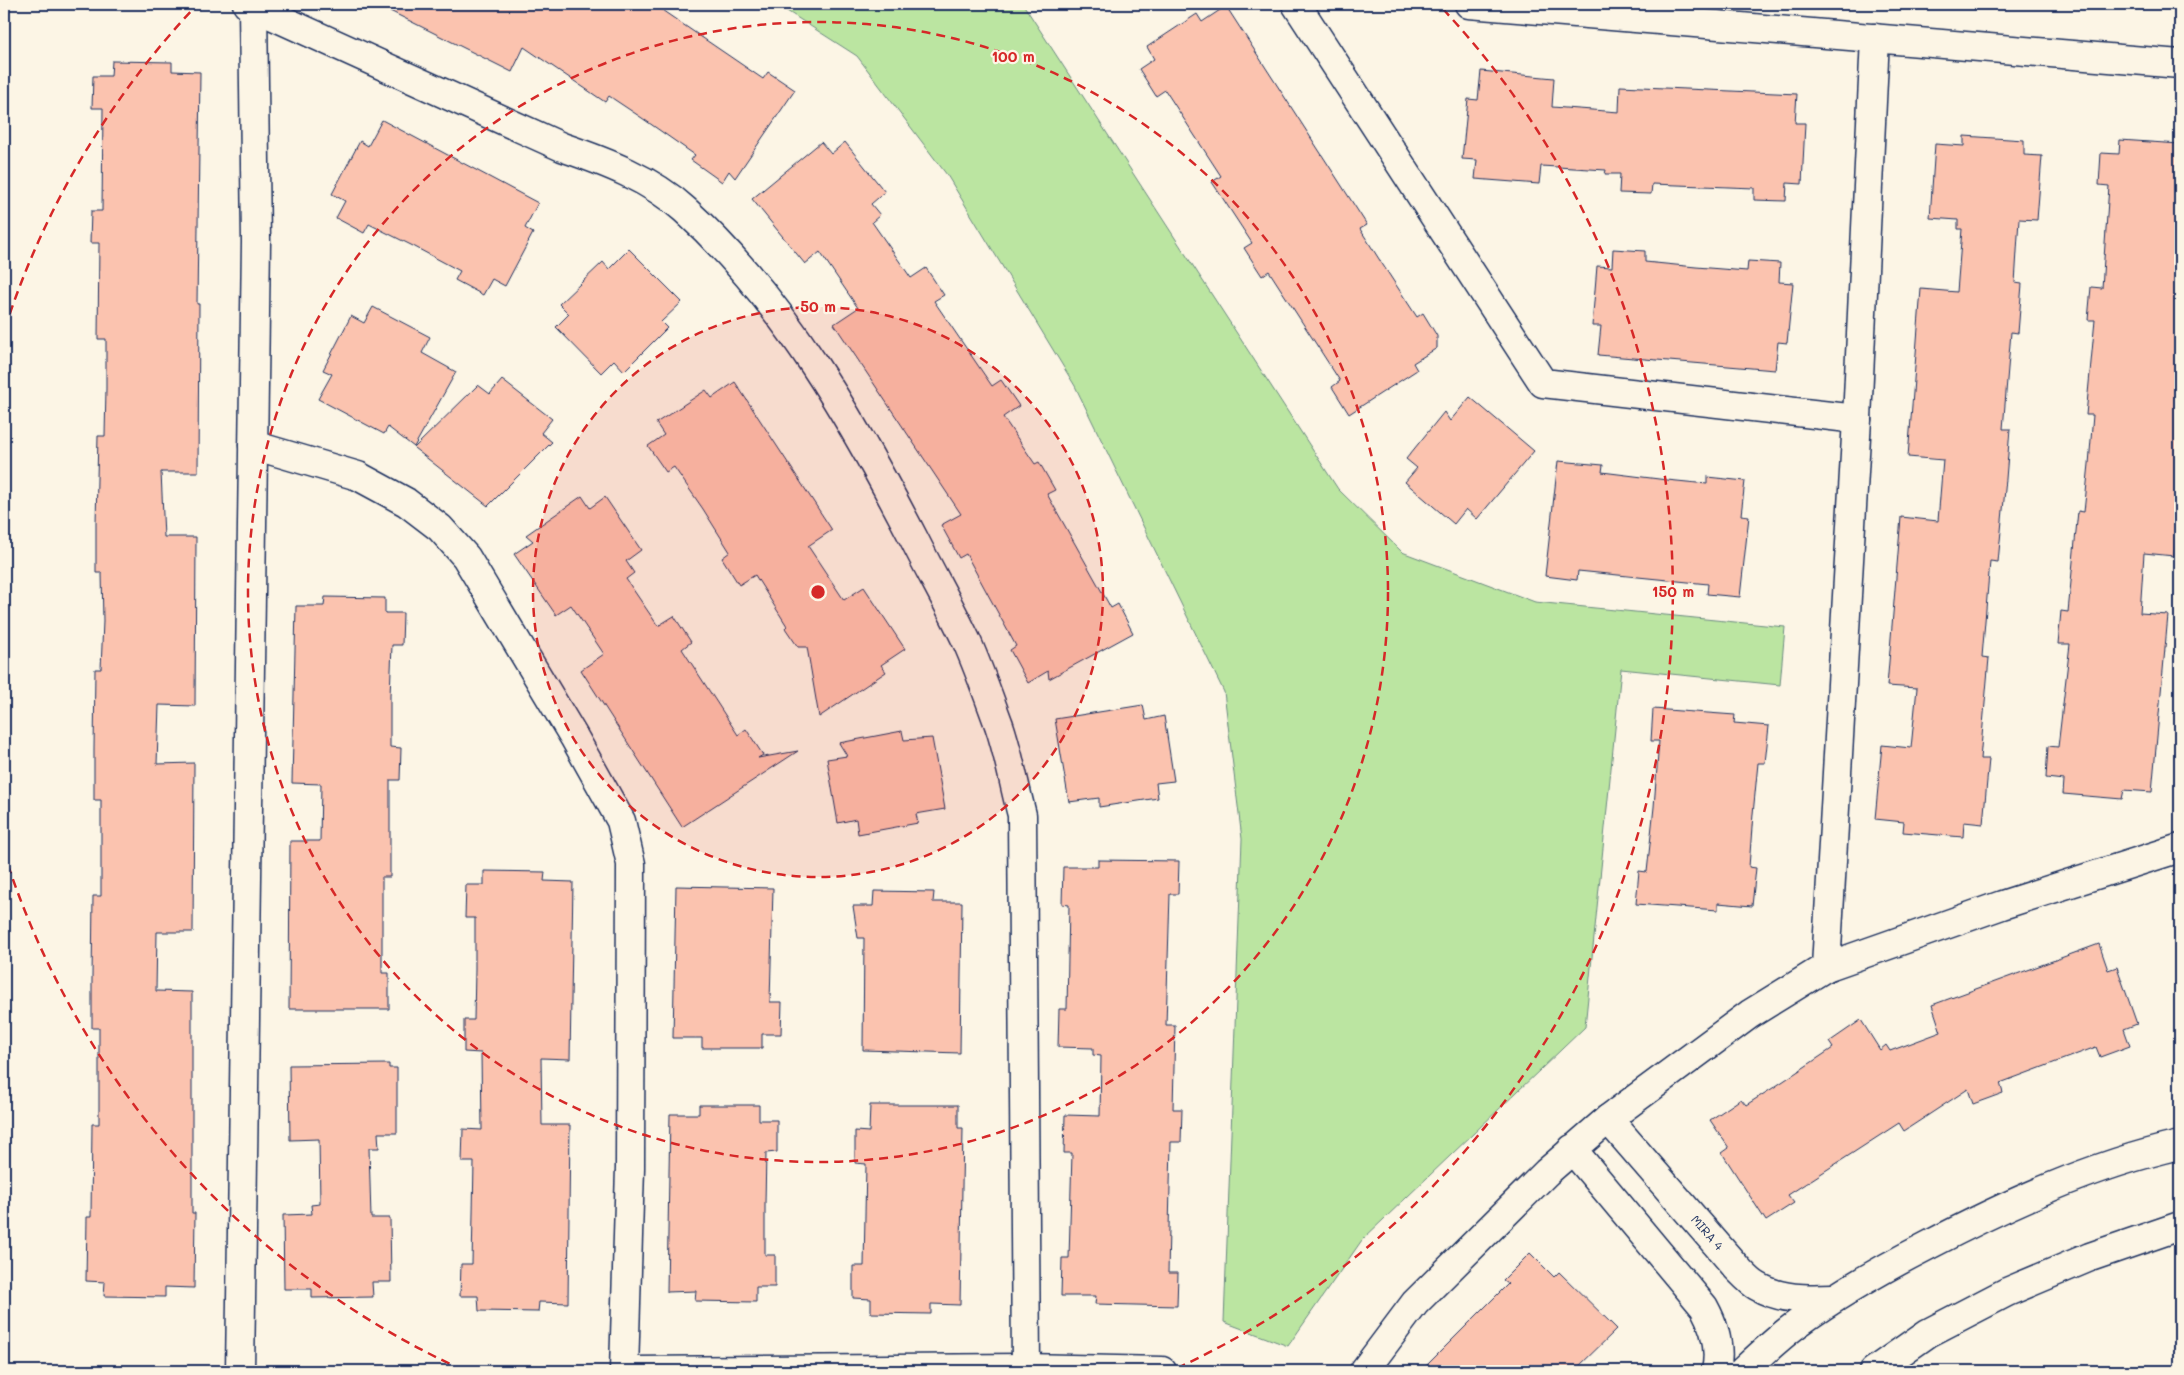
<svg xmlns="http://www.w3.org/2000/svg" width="2184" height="1375" viewBox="0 0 2184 1375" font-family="Mali,sans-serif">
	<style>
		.green { fill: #bbe5a1; stroke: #6b8a80 }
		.building { fill: #fbc3af; stroke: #1b2f5e }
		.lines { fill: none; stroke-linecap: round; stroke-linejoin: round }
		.street-casing { stroke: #1b2f5e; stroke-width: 31 }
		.secondary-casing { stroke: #1b2f5e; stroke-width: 31 }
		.street { stroke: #fcf5e5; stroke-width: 28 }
		.secondary { stroke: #fcf5e5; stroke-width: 28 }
		.ring { fill: none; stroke: #d62828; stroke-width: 2.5; stroke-dasharray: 9 6 }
		.labels { text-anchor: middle; stroke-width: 4.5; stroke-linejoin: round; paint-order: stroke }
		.street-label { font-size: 12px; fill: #1b2f5e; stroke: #fcf5e5 }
		.centre { fill: #d62828; stroke: #fcf5e5; stroke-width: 2.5 }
		.ring-label { font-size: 15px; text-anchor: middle; font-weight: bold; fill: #d62828; stroke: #fcf5e5; stroke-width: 4.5; stroke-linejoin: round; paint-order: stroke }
	</style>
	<rect width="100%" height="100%" fill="#fcf5e5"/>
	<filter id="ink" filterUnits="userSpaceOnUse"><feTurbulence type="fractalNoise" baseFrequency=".02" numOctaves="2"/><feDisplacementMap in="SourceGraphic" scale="10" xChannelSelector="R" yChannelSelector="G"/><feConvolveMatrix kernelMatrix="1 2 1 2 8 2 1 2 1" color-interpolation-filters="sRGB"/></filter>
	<g filter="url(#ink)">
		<!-- green -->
		<path class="green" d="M 776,4 L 1023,4 L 1338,489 L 1402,552 L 1535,602 L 1785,627 L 1780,685 L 1621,669 L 1585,1027 L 1362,1240 L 1288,1346 L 1224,1322 L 1242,839 L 1224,692 L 1075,386 L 947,175 L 857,56 Z"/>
		<!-- building -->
		<g class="building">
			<path d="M 376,4 L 653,4 L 763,79 L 768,72 L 795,90 L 735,178 L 729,171 L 722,182 L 691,160 L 695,155 L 642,118 L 609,96 L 605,102 L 524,47 L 512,72 Z"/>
			<path d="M 1226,6 L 1367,225 L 1360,229 L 1379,259 L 1417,317 L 1423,313 L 1437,336 L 1437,348 L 1413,363 L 1417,370 L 1349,414 L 1332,387 L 1340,381 L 1269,271 L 1262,276 L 1244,248 L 1252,243 L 1212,182 L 1221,176 L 1165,90 L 1156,96 L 1139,69 L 1154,59 L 1147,47 L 1197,14 L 1202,22 Z"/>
			<path d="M 112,61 L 172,62 L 172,71 L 200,72 L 197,304 L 199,304 L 198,472 L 161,472 L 164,537 L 196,537 L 195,706 L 159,705 L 157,764 L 194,763 L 193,932 L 157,932 L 156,991 L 192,992 L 192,1213 L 195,1213 L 194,1288 L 165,1287 L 165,1297 L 104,1296 L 105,1282 L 86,1281 L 87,1217 L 91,1217 L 92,1124 L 99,1124 L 99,1028 L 92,1028 L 92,978 L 93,896 L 101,896 L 101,800 L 94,800 L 94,750 L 95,669 L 101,669 L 103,621 L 102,573 L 96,573 L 96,523 L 98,436 L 105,436 L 106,388 L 106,339 L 98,339 L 99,243 L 90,243 L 91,211 L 102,211 L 103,108 L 92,108 L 93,76 L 111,76 Z"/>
			<path d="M 1481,71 L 1554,78 L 1552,107 L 1619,112 L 1620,86 L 1797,94 L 1795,123 L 1805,123 L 1802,184 L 1787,183 L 1786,201 L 1754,200 L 1754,188 L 1652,184 L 1651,194 L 1619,193 L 1620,174 L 1605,174 L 1606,170 L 1541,166 L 1539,184 L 1475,179 L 1477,160 L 1462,159 L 1468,99 L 1478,100 Z"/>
			<path d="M 382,120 L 538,203 L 525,228 L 533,233 L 505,286 L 492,279 L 483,295 L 455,280 L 460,271 L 415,247 L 369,224 L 364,233 L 336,218 L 345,201 L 332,194 L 360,141 L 368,146 Z"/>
			<path d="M 1964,136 L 2024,140 L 2024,155 L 2042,156 L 2037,220 L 2019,219 L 2015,283 L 2022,284 L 2018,333 L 2011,332 L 2007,380 L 2003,429 L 2010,429 L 2006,479 L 1998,562 L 1990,561 L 1982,657 L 1989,658 L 1980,759 L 1989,759 L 1983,824 L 1964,822 L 1963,837 L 1903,832 L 1904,822 L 1875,819 L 1882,745 L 1911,748 L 1917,688 L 1887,686 L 1901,517 L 1938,521 L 1943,460 L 1908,457 L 1921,289 L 1957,292 L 1962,229 L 1958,229 L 1958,220 L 1930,218 L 1935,144 L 1964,146 Z"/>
			<path d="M 2120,140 L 2180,144 L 2180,490 L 2174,556 L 2144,553 L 2140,613 L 2168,615 L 2152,792 L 2124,790 L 2122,799 L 2063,794 L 2064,780 L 2046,778 L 2048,746 L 2058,747 L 2070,644 L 2058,644 L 2061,611 L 2068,612 L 2078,511 L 2084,512 L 2089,464 L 2093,415 L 2086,415 L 2095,320 L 2088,320 L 2091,287 L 2102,288 L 2109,186 L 2099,185 L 2101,153 L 2119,154 Z"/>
			<path d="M 821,142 L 831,154 L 845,142 L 885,192 L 871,204 L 880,215 L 872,222 L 911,278 L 926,268 L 944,295 L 934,301 L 992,386 L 1001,380 L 1019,406 L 1003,417 L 1035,464 L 1039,462 L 1055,490 L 1047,494 L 1111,608 L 1118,604 L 1133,633 L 1049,679 L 1048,671 L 1028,683 L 1010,650 L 1016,646 L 985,589 L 966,554 L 959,558 L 941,525 L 961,514 L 834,324 L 858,308 L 820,252 L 805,264 L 752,199 Z"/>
			<path d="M 629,249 L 682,302 L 661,322 L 667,328 L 624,371 L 614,360 L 601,373 L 556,327 L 569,314 L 559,304 L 603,262 L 609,269 Z"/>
			<path d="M 1613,249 L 1645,251 L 1645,262 L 1696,267 L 1747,271 L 1748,261 L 1780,263 L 1779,282 L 1793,283 L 1787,343 L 1778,342 L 1775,370 L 1598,355 L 1601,326 L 1592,326 L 1597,266 L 1612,267 Z"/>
			<path d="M 373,307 L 430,337 L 422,353 L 456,372 L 414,447 L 388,427 L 384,434 L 318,399 L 332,374 L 323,370 L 351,316 L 364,323 Z"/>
			<path d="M 502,380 L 552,419 L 541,433 L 552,442 L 488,506 L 414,448 L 478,385 L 490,394 Z"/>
			<path d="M 735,382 L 832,530 L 808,546 L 844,600 L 864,587 L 905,649 L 881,665 L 886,672 L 819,717 L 807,647 L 798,647 L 785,628 L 787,626 L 755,575 L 739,585 L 722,558 L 730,552 L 703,509 L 674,467 L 666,472 L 648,446 L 664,435 L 656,423 L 706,390 L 712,398 Z"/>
			<path d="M 1470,397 L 1534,451 L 1477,519 L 1466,509 L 1454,524 L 1405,482 L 1417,468 L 1406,459 L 1444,412 L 1450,421 Z"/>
			<path d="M 1558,461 L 1603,465 L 1602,472 L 1667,480 L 1707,484 L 1707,477 L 1745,481 L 1741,515 L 1749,516 L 1740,597 L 1707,594 L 1708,584 L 1578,571 L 1577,580 L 1545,576 Z"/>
			<path d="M 582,496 L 590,508 L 605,497 L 641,550 L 626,561 L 634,573 L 626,579 L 658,626 L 674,616 L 691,642 L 682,649 L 738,735 L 746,729 L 763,755 L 758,758 L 798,751 L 682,827 L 581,670 L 604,654 L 571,605 L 556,615 L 514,554 L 533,541 L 526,535 Z"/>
			<path d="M 325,597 L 385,598 L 385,613 L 403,613 L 402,645 L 392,645 L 390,696 L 390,747 L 401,748 L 400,780 L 390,780 L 390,877 L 382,877 L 382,973 L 389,973 L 389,1009 L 289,1009 L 290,841 L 320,841 L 321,784 L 292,783 L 296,606 L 324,606 Z"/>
			<path d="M 1143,705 L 1146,720 L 1164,716 L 1174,781 L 1156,783 L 1158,798 L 1099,807 L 1099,798 L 1069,802 L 1055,719 Z"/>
			<path d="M 1653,709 L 1735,715 L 1734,723 L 1769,726 L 1765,763 L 1758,763 L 1753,814 L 1749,867 L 1756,868 L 1752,906 L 1718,903 L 1718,910 L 1636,904 L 1639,871 L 1647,872 L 1654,807 L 1659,741 L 1651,741 Z"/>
			<path d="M 902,731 L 904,740 L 932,738 L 945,809 L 916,814 L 918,823 L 858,834 L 856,819 L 838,823 L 827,759 L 847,756 L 839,743 Z"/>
			<path d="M 1098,860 L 1179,861 L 1178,894 L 1170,894 L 1166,1025 L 1175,1025 L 1173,1109 L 1182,1109 L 1181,1142 L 1171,1142 L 1168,1273 L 1178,1273 L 1177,1306 L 1095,1304 L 1096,1296 L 1061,1296 L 1062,1258 L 1069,1258 L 1072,1153 L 1064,1153 L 1065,1115 L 1100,1116 L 1101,1056 L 1093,1055 L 1093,1048 L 1058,1047 L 1059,1009 L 1067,1009 L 1069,905 L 1062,904 L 1063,867 L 1098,867 Z"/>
			<path d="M 484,871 L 545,872 L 544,881 L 573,882 L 570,1059 L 541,1058 L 542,1125 L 570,1125 L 568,1303 L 539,1302 L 538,1312 L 479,1311 L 478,1296 L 460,1296 L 461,1264 L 472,1264 L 474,1162 L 462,1162 L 463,1129 L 482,1130 L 481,1053 L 464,1052 L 464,1020 L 474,1020 L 475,969 L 475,918 L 465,918 L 466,885 L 484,885 Z"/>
			<path d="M 676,886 L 773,888 L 770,1002 L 782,1002 L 781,1034 L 762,1034 L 762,1048 L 702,1048 L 702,1038 L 673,1038 Z"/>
			<path d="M 874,891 L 934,892 L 933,902 L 962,902 L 960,1053 L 863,1050 L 864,938 L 858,938 L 853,906 L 873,906 Z"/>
			<path d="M 2099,944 L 2108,970 L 2117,967 L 2137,1024 L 2124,1029 L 2130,1046 L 2100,1057 L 2096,1047 L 2000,1083 L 2003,1093 L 1973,1104 L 1968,1089 L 1904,1131 L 1899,1123 L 1788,1195 L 1794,1203 L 1766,1221 L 1722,1153 L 1729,1148 L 1710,1120 L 1741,1099 L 1746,1105 L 1776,1086 L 1833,1048 L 1829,1042 L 1861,1020 L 1880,1050 L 1886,1045 L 1890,1051 L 1941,1032 L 1932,1005 Z"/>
			<path d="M 389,1064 L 389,1068 L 397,1068 L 397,1133 L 378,1133 L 379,1148 L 369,1148 L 371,1218 L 390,1218 L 391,1282 L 372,1282 L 373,1297 L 312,1298 L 312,1289 L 284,1289 L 283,1215 L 312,1214 L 311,1205 L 320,1204 L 319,1139 L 290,1140 L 289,1065 Z"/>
			<path d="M 699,1105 L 759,1105 L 759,1120 L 777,1120 L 777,1152 L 766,1153 L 765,1204 L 765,1255 L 775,1255 L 775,1287 L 756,1287 L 756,1302 L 695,1301 L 696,1291 L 667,1292 L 670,1114 L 699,1114 Z"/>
			<path d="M 870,1105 L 958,1105 L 958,1128 L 963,1128 L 960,1305 L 931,1304 L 931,1314 L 871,1313 L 871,1299 L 853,1298 L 853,1266 L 864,1266 L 866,1164 L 855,1163 L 855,1131 L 869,1132 Z"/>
			<path d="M 1530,1253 L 1554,1277 L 1559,1272 L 1617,1329 L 1574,1371 L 1421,1371 L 1508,1284 L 1503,1280 Z"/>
		</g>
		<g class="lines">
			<defs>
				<g id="street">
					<path d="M 247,4 L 562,147 C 606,162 651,179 685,210 C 785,301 854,423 915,541 C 932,575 951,608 967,642 C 979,669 989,698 999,725 C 1009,754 1014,785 1022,815 L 1026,1368"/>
					<path d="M 1296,4 L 1543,383 L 1857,419"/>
					<path d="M 1469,4 L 2180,64"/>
					<path d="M 253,445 L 358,476 L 406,502 L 440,528 L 466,557 L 574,737 L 621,821 L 631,864 L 630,1168 L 624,1371"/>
					<path d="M 1826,967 L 1857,419 L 1875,38"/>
					<path d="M 1608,1119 L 1737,1268 C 1743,1274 1750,1282 1757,1286 C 1780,1300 1808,1299 1833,1298"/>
					<path d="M 1572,1149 L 1704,1307 C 1715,1327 1721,1348 1716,1371"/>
					<path d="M 240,1371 L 256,242 L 253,7"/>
					<path d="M 631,1371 L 1026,1368 L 1162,1371"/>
					<path d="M 1364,1371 L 1415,1303 L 1547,1172 L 1608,1119 L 1750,1014 L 1826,967 L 2002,905 L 2180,848"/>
				</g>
				<g id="secondary">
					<path d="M 1743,1371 C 1760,1355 1778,1338 1797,1324 C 1838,1294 1882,1269 1927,1246 C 2007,1204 2092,1165 2180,1145"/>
					<path d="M 1874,1371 L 1928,1333 L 2007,1292 L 2090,1257 L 2180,1226"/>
				</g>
			</defs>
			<!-- street casing -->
			<use href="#street" class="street-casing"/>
			<!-- secondary casing -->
			<use href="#secondary" class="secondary-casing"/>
			<!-- street -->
			<use href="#street" class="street"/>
			<!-- secondary -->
			<use href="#secondary" class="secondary"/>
		</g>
	</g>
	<!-- distance rings -->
	<circle cx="818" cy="592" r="285" fill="#d62828" fill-opacity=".12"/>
	<g class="ring">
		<circle cx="818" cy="592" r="285"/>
		<circle cx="818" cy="592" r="570"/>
		<path d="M463 1370A855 855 0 0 1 5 856M5 328A855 855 0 0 1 193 9M1443 9A855 855 0 0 1 1173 1370"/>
	</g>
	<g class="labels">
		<!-- street labels -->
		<g class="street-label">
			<text transform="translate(1707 1233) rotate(49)" y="4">MIRA 4</text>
		</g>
	</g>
	<circle cx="818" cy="592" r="8" class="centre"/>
	<g class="ring-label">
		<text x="1013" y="62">100 m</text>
		<text x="818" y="312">50 m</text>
		<text x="1673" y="597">150 m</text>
	</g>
	<!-- margin -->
	<rect width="2184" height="1375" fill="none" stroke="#fcf5e5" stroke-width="20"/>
	<rect x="10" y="10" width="2164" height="1355" fill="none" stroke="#1b2f5e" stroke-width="2" filter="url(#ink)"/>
</svg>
